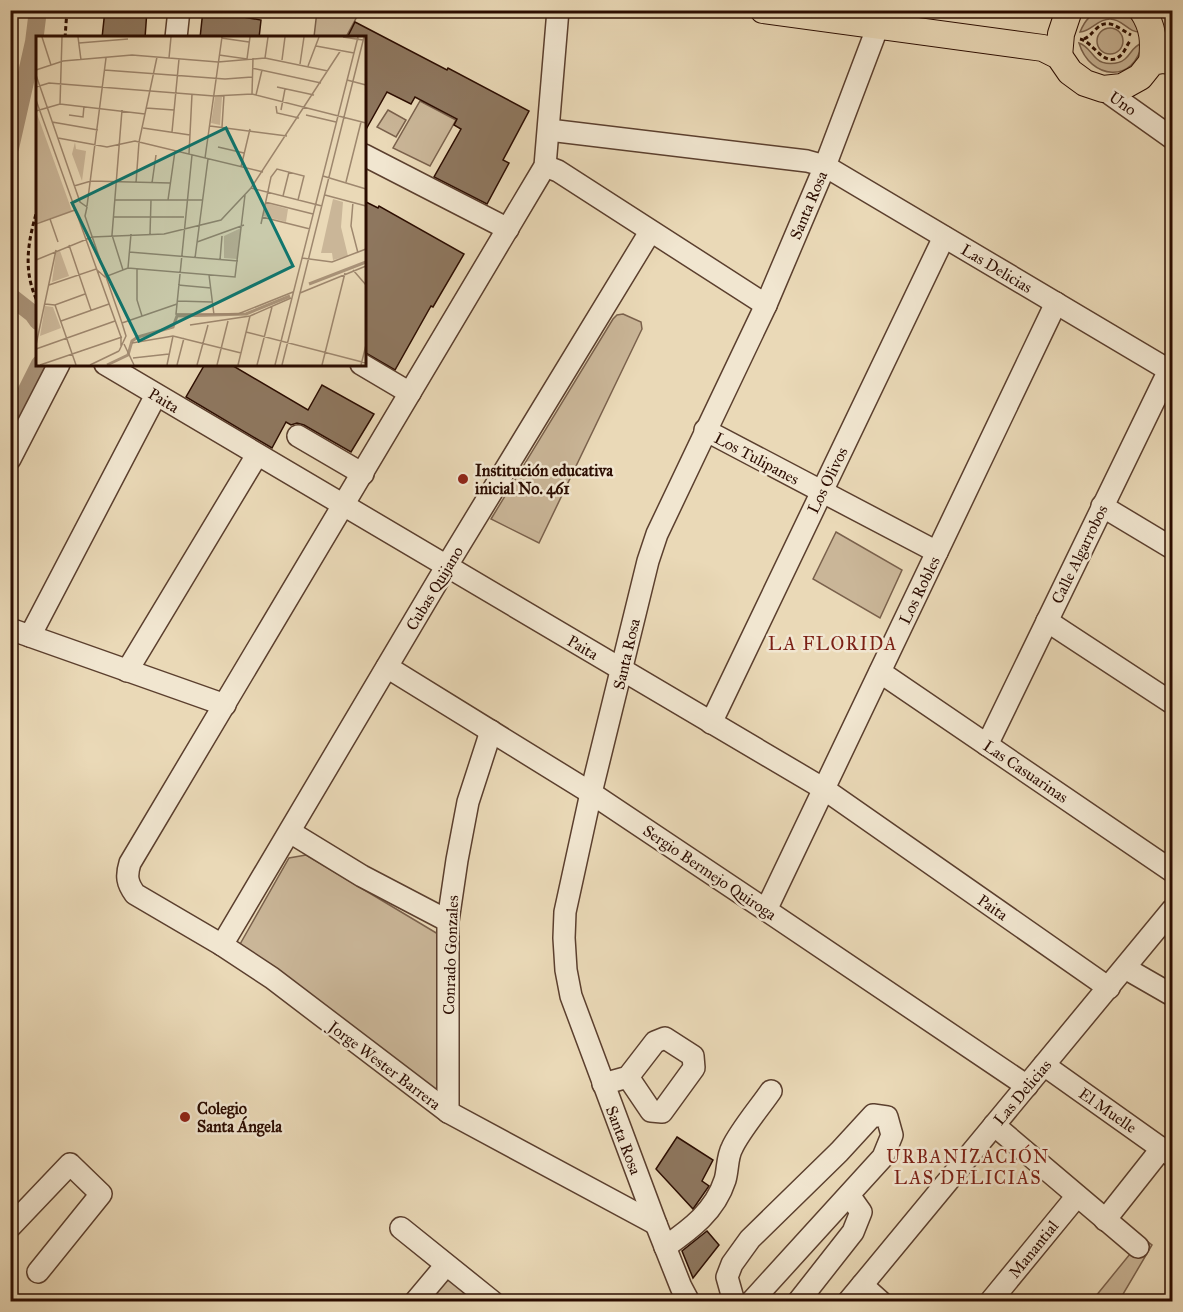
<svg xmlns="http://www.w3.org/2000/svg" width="1183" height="1312" viewBox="0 0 1183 1312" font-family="'IM FELL Great Primer',serif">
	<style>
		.green { fill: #cab698; stroke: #7a614c; stroke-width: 1.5 }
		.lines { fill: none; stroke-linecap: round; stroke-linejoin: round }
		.canal { stroke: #a99379; stroke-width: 18 }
		.building { fill: #8e775f; stroke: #2b0c00; stroke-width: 1.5 }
		.minor-casing { stroke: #5b3f2e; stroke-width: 24 }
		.major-casing { stroke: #2b0c00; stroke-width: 28 }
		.path { stroke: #2b0c00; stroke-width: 3; stroke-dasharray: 4.5 3; stroke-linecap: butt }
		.minor { stroke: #f1e6d0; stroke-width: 21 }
		.major { stroke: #ead9b7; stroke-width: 26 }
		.poi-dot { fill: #8f2418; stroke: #f1e6d0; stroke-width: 2 }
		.labels { text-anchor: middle; stroke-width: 5; stroke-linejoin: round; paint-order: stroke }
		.street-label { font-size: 16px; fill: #2b0c00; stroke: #f1e6d0 }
		.poi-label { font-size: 16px; font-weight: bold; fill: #2b0c00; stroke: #f1e6d0; text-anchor: start }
		.neighbourhood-label { font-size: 18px; letter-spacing: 1.5px; fill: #7a1f14; stroke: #f1e6d0 }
		.inset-river { fill: none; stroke: #a99379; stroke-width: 3 }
		.inset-road { fill: none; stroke: #9e876e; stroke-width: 1.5 }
		.view { fill: #0f766e; fill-opacity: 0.15; stroke: #0f766e; stroke-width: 3 }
		.inset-edge { fill: none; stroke: #2b0c00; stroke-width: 3 }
	</style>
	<rect width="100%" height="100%" fill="#ead9b7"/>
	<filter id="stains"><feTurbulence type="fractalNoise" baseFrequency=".00333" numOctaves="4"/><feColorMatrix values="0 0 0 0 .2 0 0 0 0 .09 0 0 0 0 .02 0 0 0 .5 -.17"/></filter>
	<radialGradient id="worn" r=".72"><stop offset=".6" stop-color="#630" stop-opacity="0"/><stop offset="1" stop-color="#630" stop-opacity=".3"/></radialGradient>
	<!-- green -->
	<g class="green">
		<path d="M 1104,10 C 1122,11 1134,15 1141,32 C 1128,33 1123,19 1110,19 C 1097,19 1092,31 1080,32 C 1085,20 1091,13 1104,10 Z"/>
		<path d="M 317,11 L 317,10 L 360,11 L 346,37 L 314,37 Z"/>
		<circle cx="1110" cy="41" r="13"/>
		<path d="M 1079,43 C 1088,46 1090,53 1097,59 C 1103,65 1118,65 1125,59 C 1132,53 1132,47 1142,43 C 1135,84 1090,80 1079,43 Z"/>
		<path d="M 420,101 L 456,120 L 430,166 L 393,148 Z"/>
		<path d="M 388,110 L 406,120 L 396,137 L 377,127 Z"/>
		<path d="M 623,314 L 641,322 L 642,329 L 539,543 L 491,519 L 613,319 L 617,315 Z"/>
		<path d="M 836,532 L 902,570 L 880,618 L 813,579 Z"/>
		<path d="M 306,855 L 443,937 L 440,1086 L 434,1090 L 239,946 L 289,858 Z"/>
		<path d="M 1143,1238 L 1152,1245 L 1119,1301 L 1091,1302 Z"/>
		<path d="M 447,1275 L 481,1302 L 425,1302 Z"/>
	</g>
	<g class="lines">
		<!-- canal -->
		<g class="canal">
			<path d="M 10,148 L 34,42 L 38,10"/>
			<path d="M 10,296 L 33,314 L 38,321"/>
			<path d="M 10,424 L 40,364"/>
		</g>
	</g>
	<!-- building -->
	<g class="building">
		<path d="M 105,10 L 147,10 L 145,38 L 102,38 Z"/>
		<path d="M 203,10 L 261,20 L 259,38 L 200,38 Z"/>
		<path d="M 355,22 L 447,70 L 448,68 L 529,111 L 503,160 L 509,163 L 487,204 L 434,177 L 461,129 L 454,125 L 457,119 L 415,97 L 411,104 L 387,92 L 364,133 L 364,38 L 347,38 Z"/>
		<path d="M 364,201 L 378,208 L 379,206 L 464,254 L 433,307 L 431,306 L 395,370 L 364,352 Z"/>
		<path d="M 205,364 L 230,364 L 308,410 L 322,385 L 374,414 L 351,452 L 304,425 L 297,423 L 291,425 L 286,422 L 272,448 L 186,397 Z"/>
		<path d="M 677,1137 L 713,1160 L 702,1181 L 709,1186 L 693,1209 L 656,1169 Z"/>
		<path d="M 707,1231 L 719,1245 L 693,1278 L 682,1251 Z"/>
	</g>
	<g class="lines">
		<defs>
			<g id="minor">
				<path d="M 558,10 L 545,166 L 130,863 C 126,876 127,883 135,894 L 222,945 L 272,978 L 448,1112 L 656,1224"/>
				<path d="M 176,38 L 179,10"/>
				<path d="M 1103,89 L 1172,138"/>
				<path d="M 549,130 L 807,161 L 825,166 L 1172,372"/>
				<path d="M 364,155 L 508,229"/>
				<path d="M 545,166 L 558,171 L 766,305"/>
				<path d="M 105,364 L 824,789 L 1109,988"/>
				<path d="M 361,364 L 410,393"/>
				<path d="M 705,430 L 937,552"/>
				<path d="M 298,436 L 363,474"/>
				<path d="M 10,459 L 59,364"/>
				<path d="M 1102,506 L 1172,548"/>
				<path d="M 1047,621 L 1172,703"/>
				<path d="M 10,629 L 225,705"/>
				<path d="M 30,636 L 156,395"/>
				<path d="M 387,667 L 591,793 L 766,910 L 1027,1086"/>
				<path d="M 127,671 L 257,455"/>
				<path d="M 880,672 L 1172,871"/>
				<path d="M 711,723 L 944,237"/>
				<path d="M 987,745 L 1172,364"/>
				<path d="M 290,832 L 362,876 L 448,921"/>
				<path d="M 766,910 L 1056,303"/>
				<path d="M 222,945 L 446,567 L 650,232"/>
				<path d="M 1125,968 L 1172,995"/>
				<path d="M 1044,1065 L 1172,1156"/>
				<path d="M 603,1084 L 628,1077 L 655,1042 L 665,1038 L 693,1056 L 694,1068 L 662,1112 L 651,1111 L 628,1077"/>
				<path d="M 448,1112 L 448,921 L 457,860 L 468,802 L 491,731"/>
				<path d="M 994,1125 L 1138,1247"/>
				<path d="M 1105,1220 L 1162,1148"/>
				<path d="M 10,1227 L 70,1164 L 101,1194 L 38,1272"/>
				<path d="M 401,1228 L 493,1302"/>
				<path d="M 665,1247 C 691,1229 715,1211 725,1180 C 728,1170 727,1157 732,1148 C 739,1132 760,1107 771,1091"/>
				<path d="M 862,1285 L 881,1302"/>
				<path d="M 415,1302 L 446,1265"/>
				<path d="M 689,1302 L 681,1287 L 656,1224 L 571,996 L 566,970 L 564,938 L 565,912 L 591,793 L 648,561 L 657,534 L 766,305 L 825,166 L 878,26 L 882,10"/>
				<path d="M 734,1302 L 727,1277 L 732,1264 L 750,1239 L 839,1152 L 873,1115 L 887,1117 L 892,1135 L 883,1157 L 751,1302"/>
				<path d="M 798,1302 L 853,1232 L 861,1212 L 849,1195"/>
				<path d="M 848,1302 L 1172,910"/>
				<path d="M 990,1302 L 1077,1196"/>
			</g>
			<g id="major">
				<path d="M 763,10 L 1043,48 L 1059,56 L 1070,72 L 1085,83 L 1103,89 L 1122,87 L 1140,77 L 1152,62 L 1162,60 L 1172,61"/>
				<path d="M 1142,10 C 1154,28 1154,42 1152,62"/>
				<path d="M 1059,56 L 1061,34 L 1069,10"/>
			</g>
		</defs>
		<!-- minor casing -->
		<use href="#minor" class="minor-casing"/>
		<!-- major casing -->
		<use href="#major" class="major-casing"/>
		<!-- path -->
		<g class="path">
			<path d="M 65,38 L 67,10"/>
			<path d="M 1080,39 C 1094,42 1104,69 1120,56 C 1125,52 1127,44 1131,40"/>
			<path d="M 1084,39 C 1090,36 1091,34 1095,30 C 1108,16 1119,29 1131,35"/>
			<path d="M 38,207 C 28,241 22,270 38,303"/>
		</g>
		<!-- minor -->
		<use href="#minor" class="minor"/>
		<!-- major -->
		<use href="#major" class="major"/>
	</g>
	<!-- markers -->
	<g class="poi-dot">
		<circle cx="463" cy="479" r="6"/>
		<circle cx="185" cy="1117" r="6"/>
	</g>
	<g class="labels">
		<!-- street labels -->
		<g class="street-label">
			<text transform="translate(1123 103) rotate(35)" y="6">Uno</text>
			<text transform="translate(808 205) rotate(-67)" y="6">Santa Rosa</text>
			<text transform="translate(997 268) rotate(31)" y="6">Las Delicias</text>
			<text transform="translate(164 400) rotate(31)" y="6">Paita</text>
			<text transform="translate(757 458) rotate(28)" y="6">Los Tulipanes</text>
			<text transform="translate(827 480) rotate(-64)" y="6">Los Olivos</text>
			<text transform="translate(1079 554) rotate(-64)" y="6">Calle Algarrobos</text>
			<text transform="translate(434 588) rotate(-59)" y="6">Cubas Quijano</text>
			<text transform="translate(919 590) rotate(-64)" y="6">Los Robles</text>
			<text transform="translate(583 647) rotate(30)" y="6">Paita</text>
			<text transform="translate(626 654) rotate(-77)" y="6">Santa Rosa</text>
			<text transform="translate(1026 771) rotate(34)" y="6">Las Casuarinas</text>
			<text transform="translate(710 872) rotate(34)" y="6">Sergio Bermejo Quiroga</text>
			<text transform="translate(993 907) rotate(35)" y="6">Paita</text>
			<text transform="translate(450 955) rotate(-88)" y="6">Conrado Gonzales</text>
			<text transform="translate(385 1065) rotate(37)" y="6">Jorge Wester Barrera</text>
			<text transform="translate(1022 1092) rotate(-50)" y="6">Las Delicias</text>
			<text transform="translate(1108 1110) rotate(35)" y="6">El Muelle</text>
			<text transform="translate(624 1140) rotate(69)" y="6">Santa Rosa</text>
			<text transform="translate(1033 1249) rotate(-51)" y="6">Manantial</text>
		</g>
		<!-- poi labels -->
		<g class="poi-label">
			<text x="475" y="476">Institución educativa<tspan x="475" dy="18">inicial No. 461</tspan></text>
			<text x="197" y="1114">Colegio<tspan x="197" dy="18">Santa Ángela</tspan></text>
		</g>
		<!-- neighbourhood labels -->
		<g class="neighbourhood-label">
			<text x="833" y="650">LA FLORIDA</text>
			<text x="968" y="1163">URBANIZACIÓN<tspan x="968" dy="21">LAS DELICIAS</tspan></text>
		</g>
	</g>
	<!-- overview -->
	<g transform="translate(36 36)">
		<rect width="330" height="330" fill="#ead9b7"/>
		<path d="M 179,61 L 186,61 L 184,89 L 175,87 ZM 0,75 L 36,175 L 0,187 ZM 39,106 L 40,113 L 50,115 L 46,145 L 36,118 ZM 297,163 L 307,166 L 305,191 L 312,220 L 297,224 L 296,217 L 285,217 ZM 230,167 L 252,173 L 250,186 L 227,180 ZM 205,192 L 201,223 L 188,222 L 188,200 ZM 24,215 L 33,240 L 16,246 L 20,216 ZM 9,270 L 17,271 L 25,292 L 4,300 Z" fill="#cab698"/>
		<path class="inset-river" d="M 273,248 L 330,226M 71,329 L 92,319 L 96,305 L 102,301 L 137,291 L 141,280 L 210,278 L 254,260"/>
		<path class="inset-road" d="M 6,1 L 15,29M 42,1 L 45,24M 307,1 L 327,4M 185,2 L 213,6M 43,7 L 92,3M 280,10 L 318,17M 183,19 L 211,23 L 214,1M 133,22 L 135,1M 229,22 L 232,1M 246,24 L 249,1M 264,28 L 268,1M 272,30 L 283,1M 216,32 L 285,47M 0,34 L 27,25 L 96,19 L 182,26 L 229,22 L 292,35M 68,34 L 189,43 L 216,41M 0,39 L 44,166 L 51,171 L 49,180 L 86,287 L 90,300 L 83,315M 311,44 L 330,49M 0,51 L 13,47 L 178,60 L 216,58 L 330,87M 241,51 L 278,59M 216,58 L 217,22M 220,59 L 226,34M 0,64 L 85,301 L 85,310M 24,68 L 26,1M 240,70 L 241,77 L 263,82M 110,72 L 138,74M 86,74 L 76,199 L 87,234M 245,74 L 249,53M 0,75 L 24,68 L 109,78M 33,79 L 47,81 L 48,70M 270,79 L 300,86M 16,86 L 62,94M 174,90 L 251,100M 186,91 L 188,59M 107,92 L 154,99M 136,96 L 143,23M 22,102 L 71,111 L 99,105 L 227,136M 182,111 L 208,117M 153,118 L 156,58M 156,119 L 140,278 L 202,278 L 257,256M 169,122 L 186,1M 205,131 L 214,93M 287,140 L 330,153M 310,146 L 325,86M 100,147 L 103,106 L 121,21M 116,147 L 120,119M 38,150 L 55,145 L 134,147M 215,152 L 286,170M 289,159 L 330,170M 247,160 L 253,136M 79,164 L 166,164M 132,164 L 139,115M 229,166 L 277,178M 317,166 L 315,190 L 322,217M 51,170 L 70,22M 77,181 L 148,181M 226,181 L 274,193M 14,183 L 22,206M 0,188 L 39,174M 225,188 L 235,141 L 241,133 L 268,140 L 262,164M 114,198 L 115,164M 161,206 L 208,189M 33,209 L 55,274M 93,216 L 202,225M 159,222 L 172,123M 266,222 L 296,226 L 330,213M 0,224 L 56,201 L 128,198 L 185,184 L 215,152 L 305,14M 184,224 L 186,200M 92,232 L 95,198M 101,233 L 101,264 L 106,280M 317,234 L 330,249M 173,239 L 178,279M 13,249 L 60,233 L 69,241 L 92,232 L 199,241 L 209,159M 142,249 L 175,252M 264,257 L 330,230M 141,265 L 176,266M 9,268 L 19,269 L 49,258M 19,269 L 40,329M 25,285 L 73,268M 86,287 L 141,268M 154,289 L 214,280 L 255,262M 210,296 L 330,327M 96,307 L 137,300 L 205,317M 88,308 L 98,329M 0,309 L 20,214M 0,313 L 79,285M 97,322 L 133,318M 4,329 L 86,301M 54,329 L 83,315M 131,329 L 137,300M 141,329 L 148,302M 161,329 L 172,289M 181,329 L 192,285M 202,329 L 214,280M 221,329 L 236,271M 239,329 L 322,1M 246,329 L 328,1M 286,329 L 309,237M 325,329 L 330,309"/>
		<path class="view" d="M 190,92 L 257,230 L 103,305 L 36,167 Z"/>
		<rect width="330" height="330" class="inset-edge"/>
	</g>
	<!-- margin -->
	<rect width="1183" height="1312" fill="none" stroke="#ead9b7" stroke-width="36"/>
	<rect x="12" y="12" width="1159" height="1288" fill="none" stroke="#2b0c00" stroke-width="3"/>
	<rect x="18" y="18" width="1147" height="1276" fill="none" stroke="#2b0c00" stroke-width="1.5"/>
	<rect width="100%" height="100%" filter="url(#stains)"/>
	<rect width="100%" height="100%" fill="url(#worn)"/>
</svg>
